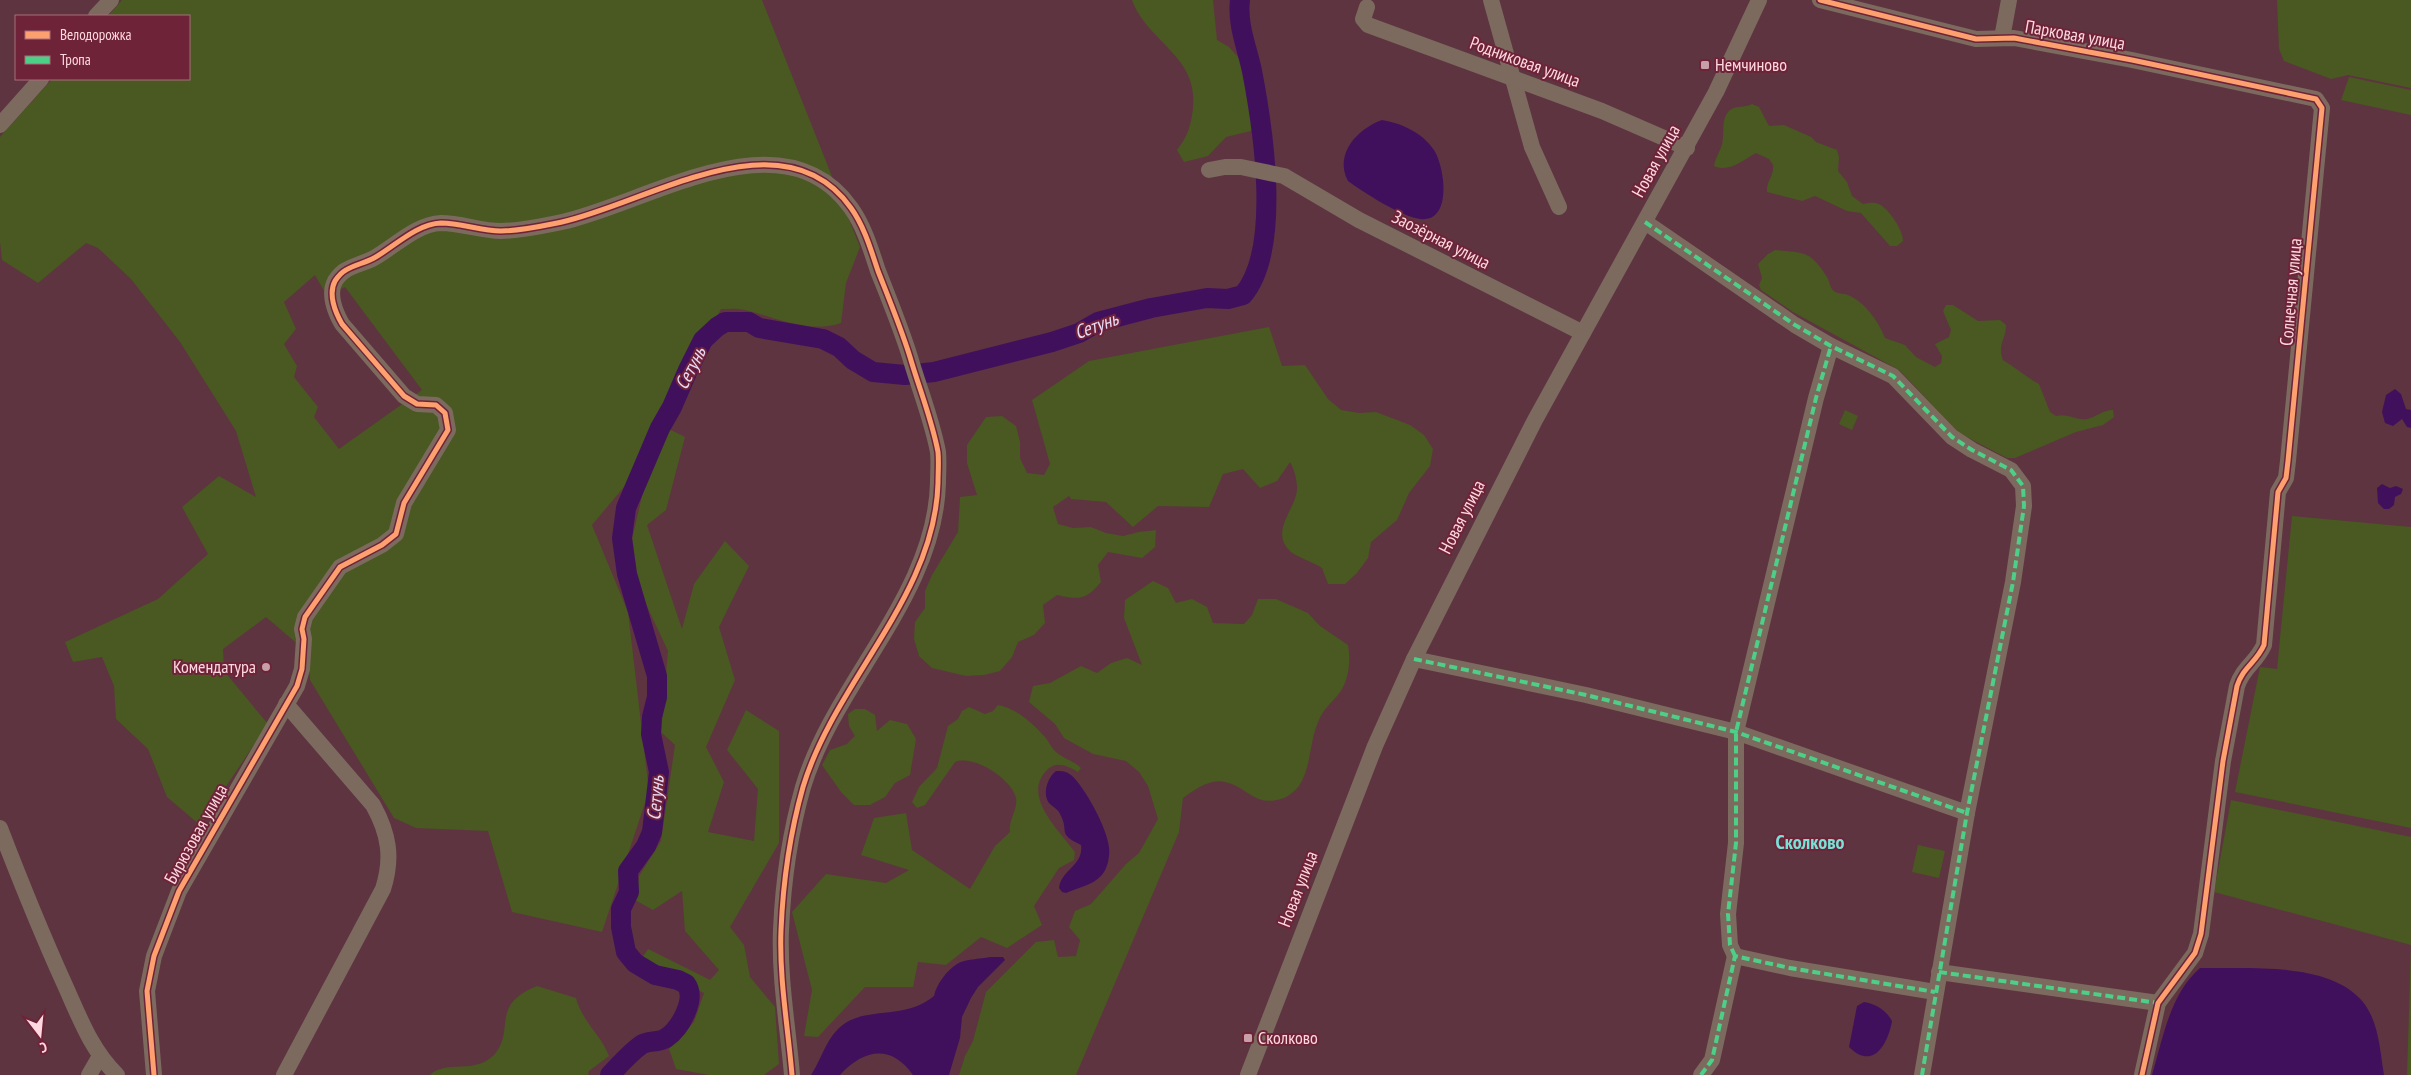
<svg xmlns="http://www.w3.org/2000/svg" width="2411" height="1075" viewBox="0 0 2411 1075" font-family="'PT Sans Narrow',sans-serif">
	<style>
		.green { fill: #4a5822; fill-rule: evenodd }
		.water { fill: #41105d }
		.lines { fill: none; stroke-linecap: round; stroke-linejoin: round }
		.river { stroke: #41105d; stroke-width: 20 }
		.minor { stroke: #7c6a5f; stroke-width: 16 }
		.quiet { stroke: #4dcf88; stroke-width: 4; stroke-dasharray: 8 4; stroke-linecap: butt }
		.cycleway-casing { stroke: #6f2339; stroke-width: 8 }
		.cycleway { stroke: #fca06f; stroke-width: 5 }
		.poi-dot { fill: #c79fa7; stroke: #6f2339; stroke-width: 2 }
		.labels { text-anchor: middle; stroke-width: 4; stroke-linejoin: round; paint-order: stroke }
		.street-label { font-size: 18px; fill: #ffd9df; stroke: #6f2339 }
		.poi-label { font-size: 18px; fill: #ffd9df; stroke: #6f2339; text-anchor: start }
		.water-label { font-size: 19px; font-style: italic; fill: #e8dbf7; stroke: #6f2339 }
		.quarter-label { font-size: 20px; font-weight: bold; fill: #79e2d7; stroke: #6f2339 }
	</style>
	<rect width="100%" height="100%" fill="#5e3440"/>
	<!-- green -->
	<g class="green">
		<path d="M 122,0 L 762,0 L 860,247 L 846,283 L 841,323 C 809,334 775,317 745,310 C 737,308 728,309 721,309 L 629,481 L 592,525 L 628,612 L 649,791 L 602,932 L 512,912 L 488,831 L 416,828 L 394,818 L 310,680 L 308,653 L 266,617 L 223,649 L 224,671 L 268,724 L 200,825 L 167,797 L 148,749 L 116,719 L 114,686 L 102,657 L 73,662 L 65,642 L 158,599 L 208,554 L 182,507 L 219,476 L 256,497 L 236,431 L 180,342 L 131,279 L 98,248 L 86,243 L 38,283 L 2,260 L 0,242 L 0,137 L 52,79 L 189,79 L 189,16 L 108,16 ZM 315,275 L 327,296 L 345,287 L 422,390 L 339,449 L 314,417 L 318,407 L 294,377 L 297,366 L 284,344 L 296,329 L 284,302 Z"/>
		<path d="M 1132,0 L 1213,0 L 1217,40 L 1229,47 L 1238,57 L 1244,69 L 1255,119 L 1251,131 L 1226,137 L 1208,156 L 1184,162 L 1177,150 C 1188,136 1191,125 1193,108 C 1199,56 1147,42 1132,0 Z"/>
		<path d="M 2277,0 L 2411,0 L 2411,88 L 2348,75 L 2331,79 L 2284,61 L 2279,49 Z"/>
		<path d="M 2349,77 L 2411,90 L 2411,115 L 2341,100 Z"/>
		<path d="M 1752,104 L 1759,107 L 1769,126 L 1784,125 L 1811,137 L 1816,142 L 1837,150 L 1839,157 L 1838,171 L 1847,182 L 1852,196 L 1863,204 C 1869,203 1874,202 1879,204 C 1890,210 1903,230 1903,241 L 1897,246 L 1890,246 L 1861,213 L 1847,211 L 1815,196 L 1802,201 L 1767,192 C 1766,181 1774,176 1773,165 L 1769,159 L 1756,153 C 1743,160 1729,173 1714,166 C 1715,158 1720,152 1722,144 C 1725,133 1720,119 1730,110 C 1737,105 1745,108 1752,104 Z"/>
		<path d="M 1775,250 C 1804,253 1810,250 1827,277 C 1830,281 1829,287 1834,291 C 1837,294 1844,293 1848,295 C 1865,302 1879,322 1885,338 L 1905,345 L 1916,357 L 1935,367 L 1941,363 L 1942,356 L 1935,344 L 1949,337 L 1951,330 L 1943,311 L 1946,305 L 1953,305 L 1978,321 L 2000,320 L 2006,325 C 2006,340 1997,344 2003,360 C 2016,368 2026,377 2039,384 L 2050,412 L 2056,416 C 2068,413 2077,421 2087,419 C 2097,417 2102,410 2113,410 L 2114,417 L 2103,425 L 2076,432 L 2015,458 L 2007,458 L 1959,433 L 1899,370 L 1793,312 L 1761,290 L 1759,285 L 1762,278 L 1758,264 L 1768,254 Z"/>
		<path d="M 1269,327 L 1282,366 L 1305,365 L 1328,399 L 1341,410 L 1359,413 L 1376,412 L 1410,425 L 1424,435 L 1433,449 L 1430,466 L 1409,493 L 1397,520 L 1371,542 L 1368,558 L 1357,573 L 1345,584 L 1328,584 L 1322,568 C 1314,563 1298,557 1291,552 C 1268,531 1297,509 1297,488 C 1297,479 1294,469 1290,462 L 1277,481 L 1260,488 L 1243,469 L 1223,474 L 1209,507 L 1158,506 L 1133,527 L 1106,502 L 1071,499 L 1069,496 L 1053,507 L 1058,524 L 1073,528 L 1091,527 L 1106,533 L 1123,536 L 1139,532 L 1156,530 L 1155,547 L 1142,558 L 1108,552 L 1098,565 L 1101,582 C 1086,600 1079,600 1057,595 L 1043,605 L 1045,623 L 1034,635 L 1018,642 L 1012,657 L 1000,671 L 984,675 L 966,676 L 932,668 L 919,656 L 914,639 L 915,622 L 925,608 L 925,591 L 932,575 L 958,532 L 960,497 L 977,495 L 967,463 L 967,445 L 986,417 L 1002,416 L 1016,426 L 1020,442 L 1020,458 L 1027,473 L 1044,475 L 1050,464 L 1032,400 L 1089,361 Z"/>
		<path d="M 1845,410 L 1858,416 L 1852,430 L 1839,424 Z"/>
		<path d="M 669,429 L 685,437 L 666,510 L 647,525 L 682,629 L 694,584 L 725,541 L 749,566 L 719,627 L 735,680 L 706,747 L 724,782 L 708,832 L 754,841 L 758,789 L 727,750 L 746,710 L 779,731 L 779,843 L 730,927 L 744,945 L 750,977 L 775,1007 L 779,1064 L 764,1075 L 709,1075 L 676,1069 L 669,1049 L 694,1022 L 704,993 L 640,961 L 648,949 L 710,980 L 719,970 L 685,931 L 682,891 L 653,910 L 635,900 L 639,876 L 661,841 L 675,745 L 661,732 L 668,651 L 638,587 L 631,543 L 646,479 Z"/>
		<path d="M 2292,516 L 2411,527 L 2411,828 L 2235,792 L 2260,667 L 2277,669 Z"/>
		<path d="M 1153,581 L 1168,588 L 1176,603 L 1192,599 L 1207,607 L 1213,623 L 1244,624 L 1252,615 L 1258,599 L 1276,599 L 1308,613 L 1320,626 L 1348,645 C 1351,661 1349,683 1337,696 C 1330,704 1323,710 1319,720 C 1309,741 1312,766 1299,786 C 1295,791 1287,798 1281,799 C 1254,807 1248,787 1225,782 C 1210,778 1194,790 1183,798 L 1179,832 L 1076,1075 L 959,1075 L 965,1056 L 973,1041 L 986,992 L 1036,942 L 1054,940 L 1058,957 L 1076,956 L 1080,940 L 1069,927 L 1075,911 L 1091,904 L 1126,864 L 1139,853 L 1158,819 L 1148,786 L 1139,772 L 1126,761 L 1093,754 L 1064,738 L 1055,724 L 1029,702 L 1033,686 L 1050,683 L 1081,666 L 1097,673 L 1111,663 L 1127,658 L 1142,665 L 1124,618 L 1125,600 Z"/>
		<path d="M 998,705 C 1015,708 1032,722 1043,735 C 1048,739 1050,746 1055,751 C 1062,758 1074,761 1081,768 L 1078,772 C 1067,766 1056,760 1046,771 C 1022,797 1060,831 1075,852 L 1074,860 L 1059,868 L 1034,906 L 1042,925 L 1007,948 L 981,937 L 946,965 L 918,962 L 913,987 L 865,987 L 818,1037 L 804,1036 L 812,990 L 792,912 L 826,874 L 886,883 L 909,870 L 861,855 L 874,818 L 906,813 L 912,850 L 970,889 L 995,846 L 1010,832 C 1008,820 1018,810 1016,798 C 1012,779 973,754 955,762 L 925,805 L 917,808 L 912,802 L 919,787 L 937,768 L 948,726 L 958,719 L 962,711 L 969,707 L 985,714 L 993,711 Z"/>
		<path d="M 855,709 L 865,709 L 875,715 L 877,731 L 890,720 L 907,724 L 916,739 L 910,775 L 895,783 L 885,797 L 870,805 L 854,805 L 841,792 L 822,765 L 830,750 L 847,744 L 855,736 L 849,726 L 848,714 Z"/>
		<path d="M 2231,800 L 2411,837 L 2411,1075 L 2407,1075 L 2411,945 L 2214,892 Z"/>
		<path d="M 1918,845 L 1945,851 L 1939,878 L 1912,872 Z"/>
		<path d="M 537,986 L 576,998 C 582,1021 601,1035 609,1056 L 589,1071 L 588,1075 L 430,1075 C 447,1059 474,1075 494,1055 C 516,1030 489,1005 537,986 Z"/>
	</g>
	<!-- water -->
	<g class="water">
		<path d="M 1382,120 C 1401,123 1423,133 1434,150 C 1445,167 1453,223 1420,219 C 1402,217 1363,192 1348,181 C 1334,154 1357,129 1382,120 Z"/>
		<path d="M 2395,389 L 2401,394 L 2406,409 L 2411,410 L 2411,428 L 2407,427 L 2402,419 L 2393,426 L 2385,423 L 2382,412 L 2386,395 Z"/>
		<path d="M 2382,484 L 2390,488 L 2396,486 L 2403,489 L 2401,494 L 2395,497 L 2394,505 L 2389,509 L 2384,509 L 2378,503 L 2377,488 Z"/>
		<path d="M 1056,771 C 1062,771 1066,771 1071,775 C 1085,787 1107,828 1109,847 C 1110,856 1108,869 1101,876 C 1093,885 1077,888 1066,893 L 1062,892 L 1059,888 C 1061,870 1084,865 1081,845 C 1056,833 1070,832 1060,814 C 1058,809 1053,807 1049,803 C 1042,793 1048,777 1056,771 Z"/>
		<path d="M 990,957 L 1003,957 L 1005,960 L 978,987 L 971,998 L 962,1017 L 960,1038 L 949,1075 L 913,1075 C 891,1044 864,1049 840,1075 L 811,1075 C 821,1060 825,1042 838,1029 C 863,1004 902,1022 934,996 C 936,985 947,970 957,964 C 965,959 980,959 990,957 Z"/>
		<path d="M 2200,968 C 2248,969 2330,961 2363,1002 C 2379,1022 2380,1051 2384,1075 L 2152,1075 C 2163,1038 2170,994 2200,968 Z"/>
		<path d="M 1864,1002 C 1876,1004 1886,1010 1892,1021 C 1888,1044 1873,1071 1849,1047 L 1857,1006 Z"/>
	</g>
	<g class="lines">
		<!-- river -->
		<path class="river" d="M 610,1075 C 619,1065 630,1053 641,1045 C 648,1040 659,1043 666,1038 C 680,1029 697,999 686,984 L 678,980 L 655,975 L 635,963 L 626,952 L 621,927 L 621,909 L 629,892 L 628,871 L 646,846 L 652,832 L 659,772 L 651,734 L 652,717 L 657,697 L 657,676 L 627,574 L 622,538 L 626,508 L 660,428 L 672,407 L 688,370 L 703,340 L 717,327 L 725,322 L 749,322 L 759,328 L 823,339 L 839,347 L 853,360 L 873,372 L 905,375 L 934,372 L 1052,342 L 1079,333 L 1098,322 L 1151,308 L 1207,298 L 1228,299 L 1243,295 C 1282,249 1263,128 1252,71 C 1247,47 1237,25 1240,0"/>
		<!-- minor -->
		<g class="minor">
			<path d="M 1491,0 L 1532,147 L 1559,207"/>
			<path d="M 1820,0 L 1976,39 L 2014,38 L 2132,60 L 2316,99 L 2322,108 L 2288,461 L 2286,478 L 2278,492 L 2264,645 C 2256,663 2243,667 2237,686 L 2223,761 L 2201,934 L 2195,953 L 2158,1003 L 2142,1075"/>
			<path d="M 1367,7 L 1363,19 L 1368,25 L 1602,111 L 1687,148"/>
			<path d="M 96,16 L 111,0"/>
			<path d="M 2002,38 L 2009,0"/>
			<path d="M 0,125 L 41,79"/>
			<path d="M 1209,170 L 1225,167 L 1241,167 L 1284,176 L 1359,220 L 1583,333"/>
			<path d="M 1645,222 L 1795,325 L 1831,346 L 1893,376 L 1952,437 L 1972,450 L 2011,470 L 2023,486 L 2024,506 L 2013,582 L 1967,813 L 1922,1075"/>
			<path d="M 1414,659 L 1586,695 L 1736,732 L 1967,813"/>
			<path d="M 0,828 C 20,880 41,932 64,983 C 79,1016 91,1050 117,1075"/>
			<path d="M 1735,956 L 1730,945 L 1728,914 L 1736,843 L 1736,732 L 1816,398 L 1831,346"/>
			<path d="M 1939,972 L 2158,1003"/>
			<path d="M 89,1075 L 100,1056"/>
			<path d="M 154,1075 L 147,991 L 154,956 L 179,891 L 297,686 L 302,669 L 304,639 L 302,629 L 305,617 L 340,567 L 382,545 L 396,534 L 404,503 L 448,430 L 445,413 L 436,405 L 417,404 L 404,396 L 342,324 C 335,312 328,294 335,281 C 337,278 342,272 346,270 C 354,265 365,263 374,258 C 394,247 416,224 441,223 C 461,223 481,231 501,231 C 521,231 542,226 562,222 C 648,203 783,112 851,208 C 864,226 871,250 878,271 C 889,299 901,328 910,357 C 919,388 932,420 938,452 C 939,462 938,473 938,483 C 935,596 835,681 803,787 C 790,833 783,883 781,930 C 779,978 788,1027 792,1075"/>
			<path d="M 284,1075 L 383,889 C 393,858 389,834 373,805 L 286,704"/>
			<path d="M 1248,1075 L 1375,746 L 1414,659 L 1535,420 L 1716,92 L 1759,0"/>
			<path d="M 1701,1075 L 1712,1060 L 1735,956 L 1790,968 L 1935,992"/>
		</g>
		<!-- quiet -->
		<g class="quiet">
			<path d="M 1645,222 L 1795,325 L 1831,346 L 1893,376 L 1952,437 L 1972,450 L 2011,470 L 2023,486 L 2024,506 L 2013,582 L 1967,813 L 1922,1075"/>
			<path d="M 1414,659 L 1586,695 L 1736,732 L 1967,813"/>
			<path d="M 1735,956 L 1730,945 L 1728,914 L 1736,843 L 1736,732 L 1816,398 L 1831,346"/>
			<path d="M 1939,972 L 2158,1003"/>
			<path d="M 1701,1075 L 1712,1060 L 1735,956 L 1790,968 L 1935,992"/>
		</g>
		<defs>
			<g id="cycleway">
				<path d="M 1820,0 L 1976,39 L 2014,38 L 2132,60 L 2316,99 L 2322,108 L 2288,461 L 2286,478 L 2278,492 L 2264,645 C 2256,663 2243,667 2237,686 L 2223,761 L 2201,934 L 2195,953 L 2158,1003 L 2142,1075"/>
				<path d="M 154,1075 L 147,991 L 154,956 L 179,891 L 297,686 L 302,669 L 304,639 L 302,629 L 305,617 L 340,567 L 382,545 L 396,534 L 404,503 L 448,430 L 445,413 L 436,405 L 417,404 L 404,396 L 342,324 C 335,312 328,294 335,281 C 337,278 342,272 346,270 C 354,265 365,263 374,258 C 394,247 416,224 441,223 C 461,223 481,231 501,231 C 521,231 542,226 562,222 C 648,203 783,112 851,208 C 864,226 871,250 878,271 C 889,299 901,328 910,357 C 919,388 932,420 938,452 C 939,462 938,473 938,483 C 935,596 835,681 803,787 C 790,833 783,883 781,930 C 779,978 788,1027 792,1075"/>
			</g>
		</defs>
		<!-- cycleway casing -->
		<use href="#cycleway" class="cycleway-casing"/>
		<!-- cycleway -->
		<use href="#cycleway" class="cycleway"/>
	</g>
	<!-- markers -->
	<g class="poi-dot">
		<rect x="1700" y="60" width="10" height="10" rx="2.5"/>
		<circle cx="266" cy="667" r="5"/>
		<rect x="1243" y="1033" width="10" height="10" rx="2.5"/>
	</g>
	<g class="labels">
		<!-- street labels -->
		<g class="street-label">
			<text transform="translate(2075 35) rotate(10)" y="6">Парковая улица</text>
			<text transform="translate(1525 62) rotate(20)" y="6">Родниковая улица</text>
			<text transform="translate(1656 161) rotate(-61)" y="6">Новая улица</text>
			<text transform="translate(1441 240) rotate(27)" y="6">Заозёрная улица</text>
			<text transform="translate(2291 292) rotate(-85)" y="6">Солнечная улица</text>
			<text transform="translate(1462 517) rotate(-63)" y="6">Новая улица</text>
			<text transform="translate(196 834) rotate(-61)" y="6">Бирюзовая улица</text>
			<text transform="translate(1298 889) rotate(-69)" y="6">Новая улица</text>
		</g>
		<!-- poi labels -->
		<g class="poi-label">
			<text x="1715" y="71">Немчиново</text>
			<text x="256" y="673" text-anchor="end">Комендатура</text>
			<text x="1258" y="1044">Сколково</text>
		</g>
		<!-- water labels -->
		<g class="water-label">
			<text transform="translate(1096 325) rotate(-20)" y="7">Сетунь</text>
			<text transform="translate(690 368) rotate(-63)" y="7">Сетунь</text>
			<text transform="translate(655 798) rotate(-85)" y="7">Сетунь</text>
		</g>
		<!-- quarter labels -->
		<g class="quarter-label">
			<text x="1810" y="849">Сколково</text>
		</g>
	</g>
	<!-- legend -->
	<rect x="15" y="15" width="175" height="65" fill="#6f2339" stroke="#a96c7b"/>
	<rect x="25" y="31" width="25" height="8" fill="#fca06f" stroke="#a96c7b"/>
	<text x="60" y="40" font-size="15" fill="#ffd9df">Велодорожка</text>
	<rect x="25" y="56" width="25" height="8" fill="#4dcf88" stroke="#a96c7b"/>
	<text x="60" y="65" font-size="15" fill="#ffd9df">Тропа</text>
	<!-- north arrow -->
	<g transform="translate(40 1035) rotate(164)" stroke="#6f2339" stroke-width="4" paint-order="stroke">
	<path d="M0-4L9 19L0 12L-9 19Z" fill="#ffd9df"/>
	<text y="-8" font-size="14" font-weight="bold" text-anchor="middle" fill="#ffd9df">С</text>
	</g>
</svg>
